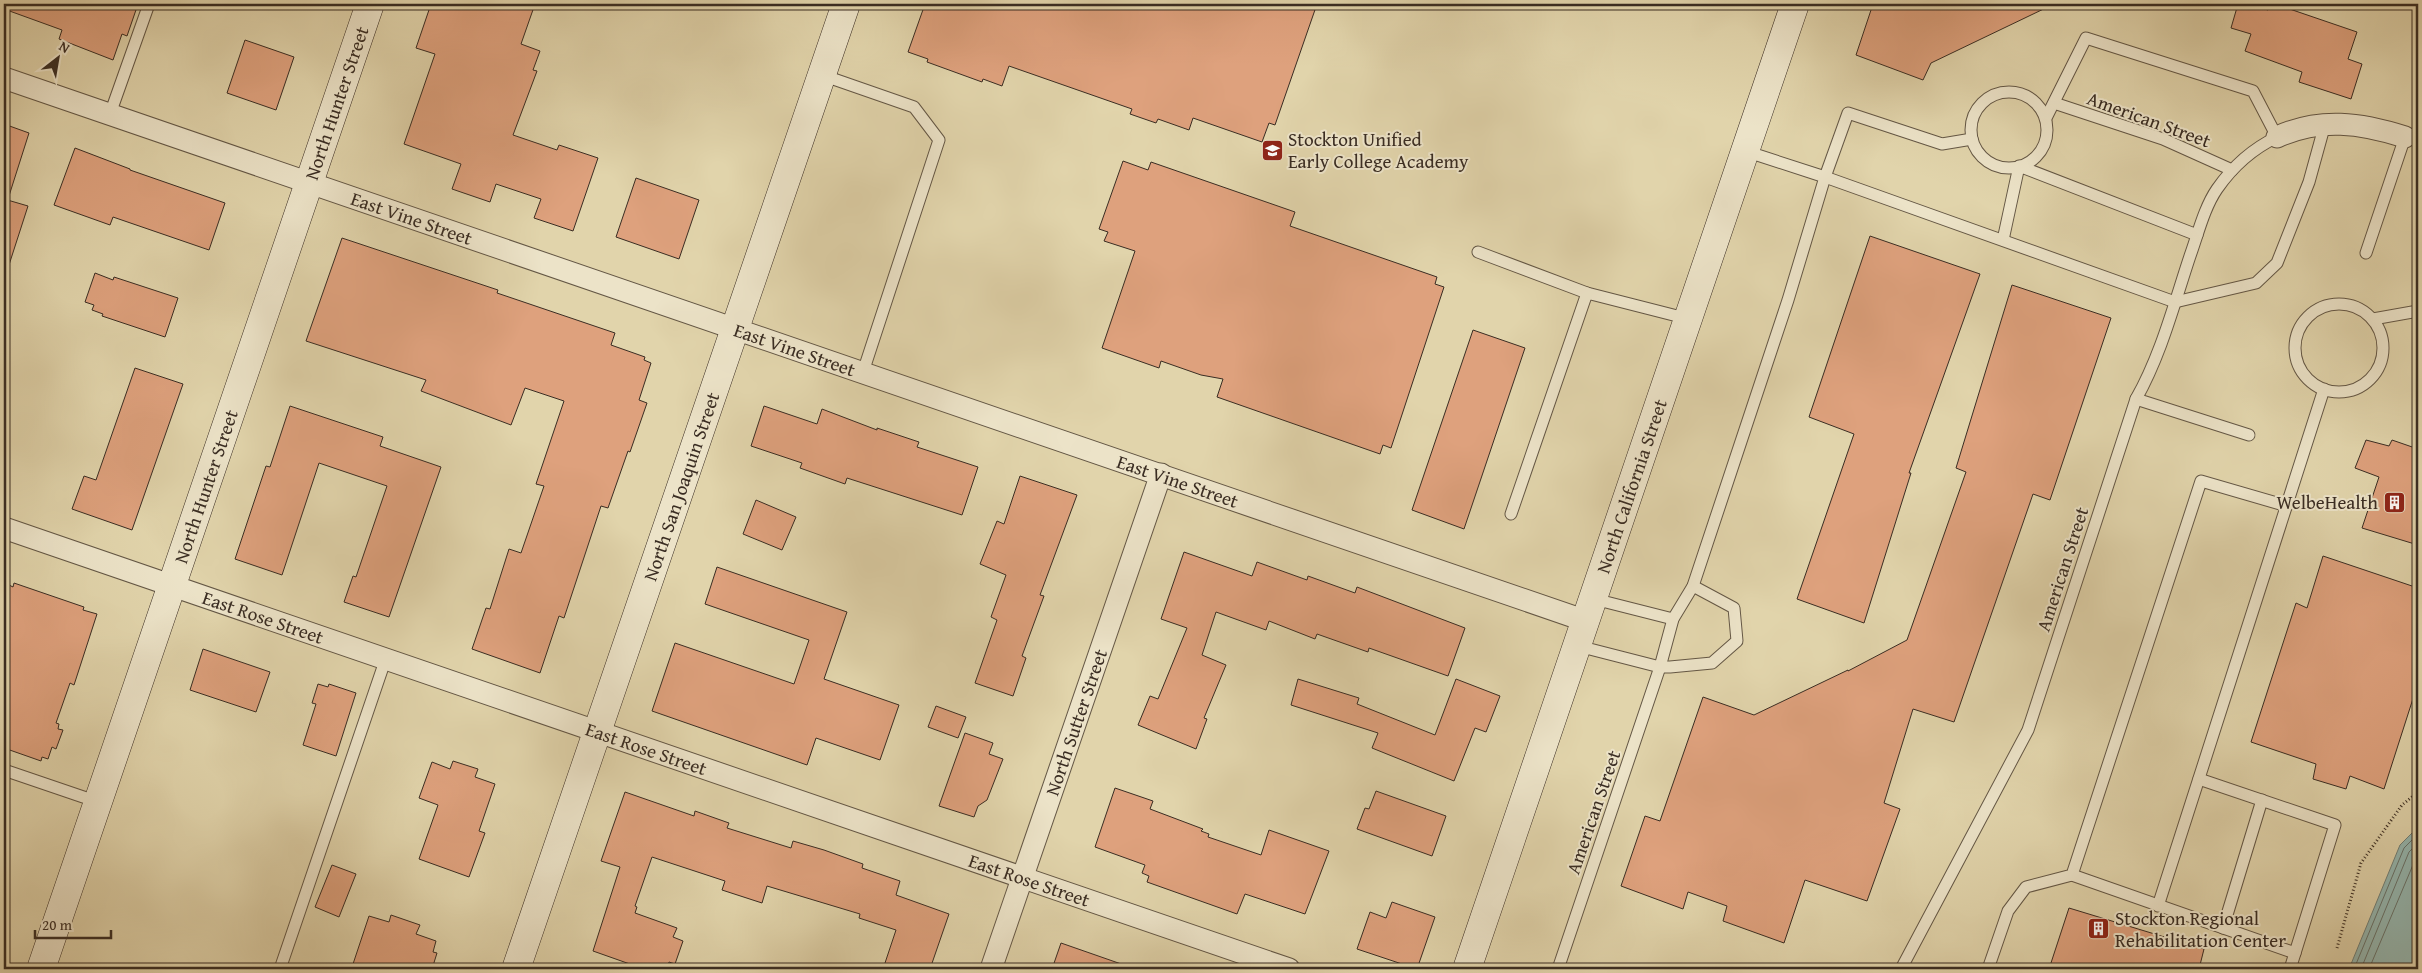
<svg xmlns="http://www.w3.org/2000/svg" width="2422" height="973" viewBox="0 0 2422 973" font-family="'Gentium Book Plus',serif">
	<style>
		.water { fill: #95b7b0; stroke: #718078 }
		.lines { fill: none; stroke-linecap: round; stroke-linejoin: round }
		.shore { stroke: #68726a; stroke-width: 1 }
		.building { fill: #dea17d; stroke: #3a2d23 }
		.lane-casing { stroke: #645745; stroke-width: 13 }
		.street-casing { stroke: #645745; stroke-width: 23 }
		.secondary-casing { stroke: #3a2d23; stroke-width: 29 }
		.path { stroke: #3a2d23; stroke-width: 3; stroke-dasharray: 1 2.5; stroke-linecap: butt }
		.lane { stroke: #ece3c8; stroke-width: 11 }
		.street { stroke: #ece3c8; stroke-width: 21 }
		.secondary { stroke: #ece3c8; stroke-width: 28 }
		.labels { text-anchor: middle; stroke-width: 4; stroke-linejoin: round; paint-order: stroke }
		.street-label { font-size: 19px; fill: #3a2d23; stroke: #ece3c8 }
		.poi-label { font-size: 19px; fill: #3a2d23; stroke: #ece3c8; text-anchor: start }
	</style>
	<rect width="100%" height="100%" fill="#e1d4ab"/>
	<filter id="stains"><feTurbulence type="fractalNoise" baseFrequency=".004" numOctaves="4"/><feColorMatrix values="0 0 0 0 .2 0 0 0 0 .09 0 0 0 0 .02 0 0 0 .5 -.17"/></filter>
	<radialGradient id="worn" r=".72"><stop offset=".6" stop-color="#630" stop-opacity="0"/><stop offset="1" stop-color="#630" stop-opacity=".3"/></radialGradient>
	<!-- water -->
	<path class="water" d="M 2418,827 L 2418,969 L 2349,969 L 2400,845 Z"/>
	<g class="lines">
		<!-- shore -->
		<g class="shore">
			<path d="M 2354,969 L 2404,848 L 2418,834"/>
			<path d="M 2361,969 L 2409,852 L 2418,843"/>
			<path d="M 2369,969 L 2418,853"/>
		</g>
	</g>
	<!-- building -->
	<g class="building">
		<path d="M 4,4 L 138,4 L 127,36 L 122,34 L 113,60 L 59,39 L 62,30 L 4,9 Z"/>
		<path d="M 431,4 L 535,4 L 521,44 L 540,51 L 533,70 L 537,71 L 513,135 L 557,150 L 559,145 L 598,158 L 573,231 L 534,218 L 541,199 L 496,184 L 490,202 L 452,189 L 461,164 L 404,144 L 435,54 L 416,48 Z"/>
		<path d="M 925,4 L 1317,4 L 1275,125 L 1269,123 L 1262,142 L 1193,118 L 1189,130 L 1158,119 L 1156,123 L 1130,114 L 1132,109 L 1009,66 L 1002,86 L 983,79 L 982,82 L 927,62 L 928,59 L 908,52 Z"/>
		<path d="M 1873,4 L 2054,4 L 1931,63 L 1923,80 L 1856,55 Z"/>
		<path d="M 2238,4 L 2248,4 L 2268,10 L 2271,4 L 2275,4 L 2357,32 L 2348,59 L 2362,64 L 2351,99 L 2299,82 L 2302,72 L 2245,51 L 2251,34 L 2231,28 Z"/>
		<path d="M 245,40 L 294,57 L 276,110 L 227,93 Z"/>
		<path d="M 4,124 L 29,133 L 8,199 L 4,198 Z"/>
		<path d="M 75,148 L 130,169 L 130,170 L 225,203 L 209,250 L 113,217 L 110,225 L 54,205 Z"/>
		<path d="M 1123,161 L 1148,170 L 1151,162 L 1295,212 L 1290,226 L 1437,277 L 1435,284 L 1444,287 L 1391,448 L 1383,445 L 1380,454 L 1217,397 L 1223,379 L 1201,375 L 1161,361 L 1159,368 L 1102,348 L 1135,251 L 1104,241 L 1108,232 L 1099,229 Z"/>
		<path d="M 636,178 L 699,200 L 679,259 L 616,237 Z"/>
		<path d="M 4,199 L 28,206 L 8,268 L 4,267 Z"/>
		<path d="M 1870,236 L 1980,274 L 1909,473 L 1911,473 L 1864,623 L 1797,599 L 1854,434 L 1809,417 Z"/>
		<path d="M 342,238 L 498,290 L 497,293 L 615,333 L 611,345 L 645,357 L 644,360 L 651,363 L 639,400 L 647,403 L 630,452 L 628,451 L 608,508 L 601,506 L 564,618 L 559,616 L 540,673 L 472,649 L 486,608 L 490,609 L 509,549 L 521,553 L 544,486 L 536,484 L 564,401 L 525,388 L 511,425 L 421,391 L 426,380 L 306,341 Z"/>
		<path d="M 95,273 L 113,280 L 114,277 L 178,298 L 165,337 L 102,316 L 103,314 L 92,310 L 94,305 L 85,302 Z"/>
		<path d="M 2012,285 L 2111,318 L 2050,500 L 2033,494 L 1954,722 L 1913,709 L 1884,803 L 1900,809 L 1867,901 L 1805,880 L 1784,943 L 1723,921 L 1727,906 L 1688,892 L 1683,909 L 1621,886 L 1645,816 L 1660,821 L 1703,697 L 1754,715 L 1848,670 L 1848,671 L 1907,640 L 1966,472 L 1956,468 Z"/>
		<path d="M 1473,330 L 1525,348 L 1464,529 L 1412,510 Z"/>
		<path d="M 135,368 L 183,384 L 132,530 L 72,509 L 84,476 L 96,480 Z"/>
		<path d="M 290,406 L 383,437 L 380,446 L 441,467 L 389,617 L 344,602 L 353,576 L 356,577 L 387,486 L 319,463 L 282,575 L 235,559 L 266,466 L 270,467 Z"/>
		<path d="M 764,406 L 817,424 L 822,409 L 877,430 L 877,428 L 919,442 L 917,447 L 978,467 L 962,515 L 847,478 L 845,484 L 800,468 L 802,463 L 751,446 Z"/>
		<path d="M 2366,440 L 2389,446 L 2392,440 L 2418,449 L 2418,545 L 2362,528 L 2379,477 L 2355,468 Z"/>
		<path d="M 1020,476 L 1077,495 L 1040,595 L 1044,596 L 1022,656 L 1026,658 L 1013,696 L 975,683 L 997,620 L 991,617 L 1006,575 L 980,564 L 997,521 L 1004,524 Z"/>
		<path d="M 756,500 L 796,517 L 782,550 L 743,534 Z"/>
		<path d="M 1184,552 L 1252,576 L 1257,562 L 1307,580 L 1308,576 L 1355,593 L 1357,587 L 1465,628 L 1448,676 L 1369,648 L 1368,652 L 1317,634 L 1315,639 L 1269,621 L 1266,630 L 1216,612 L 1202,655 L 1226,665 L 1204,718 L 1207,719 L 1196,749 L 1138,725 L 1150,696 L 1158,699 L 1187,628 L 1161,619 Z"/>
		<path d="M 2323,556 L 2418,588 L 2418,683 L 2384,789 L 2350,776 L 2346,789 L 2313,779 L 2316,764 L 2251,742 L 2296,603 L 2307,608 Z"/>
		<path d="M 717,567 L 847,612 L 824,679 L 899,705 L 880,760 L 816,738 L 807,765 L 652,711 L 675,643 L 794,684 L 809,640 L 705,604 Z"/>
		<path d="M 14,583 L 84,607 L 83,610 L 97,614 L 74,685 L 70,683 L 56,723 L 59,724 L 58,729 L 63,730 L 56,749 L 52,747 L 48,759 L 42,757 L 41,761 L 4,748 L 4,601 L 9,585 L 13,587 Z"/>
		<path d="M 203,649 L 270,672 L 256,712 L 190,690 Z"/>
		<path d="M 1298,679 L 1359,698 L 1357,704 L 1435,735 L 1456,679 L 1500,696 L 1486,732 L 1475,728 L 1454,781 L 1372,748 L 1378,733 L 1291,705 Z"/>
		<path d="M 318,684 L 328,687 L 329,684 L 356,693 L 336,756 L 303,745 L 316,704 L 312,703 Z"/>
		<path d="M 936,706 L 966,717 L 958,738 L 928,727 Z"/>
		<path d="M 965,733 L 993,743 L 989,754 L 1003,759 L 987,800 L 978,806 L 974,817 L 939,806 Z"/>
		<path d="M 453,761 L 478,769 L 475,777 L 495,784 L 479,831 L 485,833 L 469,877 L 419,859 L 438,805 L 419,798 L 432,762 L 450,769 Z"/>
		<path d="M 1115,788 L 1153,801 L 1150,809 L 1203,829 L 1201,831 L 1209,834 L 1208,837 L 1261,855 L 1269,830 L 1329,851 L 1305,914 L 1245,894 L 1237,914 L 1147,882 L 1149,876 L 1142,873 L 1145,865 L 1095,847 Z"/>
		<path d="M 1376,791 L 1446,816 L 1432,856 L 1357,829 L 1365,808 L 1369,809 Z"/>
		<path d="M 625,792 L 694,816 L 695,811 L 729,823 L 727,828 L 791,848 L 793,841 L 824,850 L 863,864 L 862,868 L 900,881 L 896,895 L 949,914 L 930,969 L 883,969 L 896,930 L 859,918 L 860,914 L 767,886 L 762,903 L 722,890 L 725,881 L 652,857 L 635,906 L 637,907 L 635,913 L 677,928 L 673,937 L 683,941 L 675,964 L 669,962 L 667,969 L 644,969 L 593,951 L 620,867 L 601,861 Z"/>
		<path d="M 332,865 L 356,874 L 339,917 L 315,907 Z"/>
		<path d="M 1392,902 L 1435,917 L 1417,969 L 1357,949 L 1370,912 L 1386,918 Z"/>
		<path d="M 2069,908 L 2204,949 L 2199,969 L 2049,969 Z"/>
		<path d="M 391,915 L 420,925 L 416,934 L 436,941 L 433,952 L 437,953 L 432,969 L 368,969 L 353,964 L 369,916 L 389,922 Z"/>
		<path d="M 1061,943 L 1127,966 L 1126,969 L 1052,969 Z"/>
	</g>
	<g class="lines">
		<defs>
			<g id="lane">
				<path d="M 822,75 L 914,107 L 939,140 L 863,372"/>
				<circle cx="2009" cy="130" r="38"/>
				<path d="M 2054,103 L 2163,139 L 2232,170"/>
				<path d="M 110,114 L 149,4"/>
				<path d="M 1745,151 L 1825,177 L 2175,302 L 2256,283 L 2277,263 L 2309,182 L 2325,124"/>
				<path d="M 2003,240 L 2019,166 L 2197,235"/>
				<path d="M 1478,252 L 1587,293"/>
				<path d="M 2366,253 L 2405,137"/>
				<circle cx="2339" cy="348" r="44"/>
				<path d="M 2373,319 L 2418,311"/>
				<path d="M 2136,399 L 2249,435"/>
				<path d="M 1511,514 L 1587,293 L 1689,319"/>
				<path d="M 1594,599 L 1673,619"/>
				<path d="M 1578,646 L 1660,667 L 1670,667 L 1712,663 L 1737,641 L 1734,608 L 1693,586"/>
				<path d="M 4,770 L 98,802"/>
				<path d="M 2072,875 L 2295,953 L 2335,825 L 2199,779"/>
				<path d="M 2158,906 L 2324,389"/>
				<path d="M 2223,928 L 2262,800"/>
				<path d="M 280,969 L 386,658"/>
				<path d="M 1558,969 L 1660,667 L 1673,619 L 1693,586 L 1788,300 L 1825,177 L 1848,113 L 1942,144 L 1972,139"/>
				<path d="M 1901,969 L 2028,730 L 2136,399 C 2161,355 2174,304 2190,256 C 2198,234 2204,208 2217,189 C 2233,166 2252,149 2277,137 L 2253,91 L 2086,38 L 2046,118"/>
				<path d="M 1988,969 L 2008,911 L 2026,887 L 2072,875 L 2201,481 L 2287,506"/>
				<path d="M 2290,969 L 2295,953"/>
			</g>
			<g id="street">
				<path id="s1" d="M 4,78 L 1586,621"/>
				<path d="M 2277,137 C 2320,117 2361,123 2405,137"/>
				<path id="s2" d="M 4,528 L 1289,969"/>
				<path id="s3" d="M 991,969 L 1161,474"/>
			</g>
			<g id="secondary">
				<path id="s4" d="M 41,969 L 370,4"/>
				<path id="s5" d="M 516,969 L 846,4"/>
				<path id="s6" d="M 1467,969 L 1795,4"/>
			</g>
		</defs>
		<!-- lane casing -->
		<use href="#lane" class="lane-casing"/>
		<!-- street casing -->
		<use href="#street" class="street-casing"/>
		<!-- secondary casing -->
		<use href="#secondary" class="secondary-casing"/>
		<!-- path -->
		<path class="path" d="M 2337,948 L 2361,863 L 2402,805 L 2418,792"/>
		<!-- lane -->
		<use href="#lane" class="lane"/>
		<!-- street -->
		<use href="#street" class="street"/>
		<!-- secondary -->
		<use href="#secondary" class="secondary"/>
	</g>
	<!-- icons -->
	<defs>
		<symbol id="school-square" viewBox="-11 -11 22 22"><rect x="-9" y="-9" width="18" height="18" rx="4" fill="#8f2418" stroke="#ece3c8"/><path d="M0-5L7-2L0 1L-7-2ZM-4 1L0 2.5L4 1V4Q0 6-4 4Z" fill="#fff"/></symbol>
		<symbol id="building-square" viewBox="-11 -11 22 22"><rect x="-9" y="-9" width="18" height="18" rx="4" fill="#8f2418" stroke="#ece3c8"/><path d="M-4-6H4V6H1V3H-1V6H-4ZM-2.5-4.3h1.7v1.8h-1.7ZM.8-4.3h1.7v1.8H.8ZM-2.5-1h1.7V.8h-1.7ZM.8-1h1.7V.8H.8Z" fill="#fff"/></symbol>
	</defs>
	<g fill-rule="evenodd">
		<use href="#school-square" x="1260" y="138" width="25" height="25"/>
		<use href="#building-square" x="2382" y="490" width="25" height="25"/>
		<use href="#building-square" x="2086" y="916" width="25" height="25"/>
	</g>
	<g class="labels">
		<!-- street labels -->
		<g class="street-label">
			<text dy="7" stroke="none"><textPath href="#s4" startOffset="915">North Hunter Street</textPath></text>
			<text transform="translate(2149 119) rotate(20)" y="7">American Street</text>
			<text dy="7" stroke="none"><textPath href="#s1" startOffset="431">East Vine Street</textPath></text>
			<text dy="7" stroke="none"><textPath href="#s1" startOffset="836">East Vine Street</textPath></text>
			<text dy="7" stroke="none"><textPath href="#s1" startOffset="1241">East Vine Street</textPath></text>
			<text dy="7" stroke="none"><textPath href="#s4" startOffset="510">North Hunter Street</textPath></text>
			<text dy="7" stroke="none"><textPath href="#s5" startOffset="510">North San Joaquin Street</textPath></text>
			<text dy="7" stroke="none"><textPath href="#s6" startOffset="510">North California Street</textPath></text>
			<text transform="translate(2062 569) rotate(-72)" y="7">American Street</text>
			<text dy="7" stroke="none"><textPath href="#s2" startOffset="274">East Rose Street</textPath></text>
			<text dy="7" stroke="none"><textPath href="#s3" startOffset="261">North Sutter Street</textPath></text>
			<text dy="7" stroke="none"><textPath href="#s2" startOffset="679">East Rose Street</textPath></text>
			<text transform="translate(1593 812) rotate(-71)" y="7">American Street</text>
			<text dy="7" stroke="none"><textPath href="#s2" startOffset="1084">East Rose Street</textPath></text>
		</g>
		<!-- poi labels -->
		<g class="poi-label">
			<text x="1288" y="146">Stockton Unified<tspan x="1288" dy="22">Early College Academy</tspan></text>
			<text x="2378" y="509" text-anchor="end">WelbeHealth</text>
			<text x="2115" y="925">Stockton Regional<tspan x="2115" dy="22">Rehabilitation Center</tspan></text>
		</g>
	</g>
	<!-- margin -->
	<rect width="2422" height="973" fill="none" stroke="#e1d4ab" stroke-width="20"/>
	<rect x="5" y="5" width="2412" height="963" fill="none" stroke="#3a2d23" stroke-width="2.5"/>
	<rect x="10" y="10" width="2402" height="953" fill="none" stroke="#3a2d23"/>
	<!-- north arrow -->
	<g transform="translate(58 58) rotate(31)" stroke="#ece3c8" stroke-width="4" paint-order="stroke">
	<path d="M0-4L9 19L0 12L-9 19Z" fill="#3a2d23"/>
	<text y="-8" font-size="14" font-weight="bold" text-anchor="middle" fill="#3a2d23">N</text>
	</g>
	<!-- scale -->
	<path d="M35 930v8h76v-8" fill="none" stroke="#3a2d23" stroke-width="2.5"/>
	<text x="42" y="930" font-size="15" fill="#3a2d23" stroke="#ece3c8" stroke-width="4" paint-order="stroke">20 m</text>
	<rect width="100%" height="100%" filter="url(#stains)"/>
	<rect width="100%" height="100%" fill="url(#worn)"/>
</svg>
